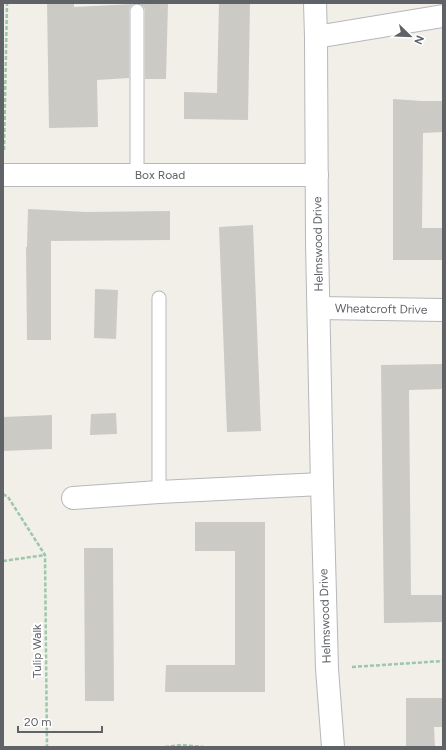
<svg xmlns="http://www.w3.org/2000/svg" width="446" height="750" viewBox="0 0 446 750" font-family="Figtree,sans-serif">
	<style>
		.building { fill: #cccac5 }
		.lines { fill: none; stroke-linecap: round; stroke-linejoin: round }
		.service-casing { stroke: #b5b8bc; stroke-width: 15 }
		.minor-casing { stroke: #b5b8bc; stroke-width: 24 }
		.tertiary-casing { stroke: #b5b8bc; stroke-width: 24 }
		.path { stroke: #9cc7a9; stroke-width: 2.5; stroke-dasharray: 4 2; stroke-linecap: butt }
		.service { stroke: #fff; stroke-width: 13 }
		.minor { stroke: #fff; stroke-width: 22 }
		.tertiary { stroke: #fff; stroke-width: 22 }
		.labels { text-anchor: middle; stroke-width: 4; stroke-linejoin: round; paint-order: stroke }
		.street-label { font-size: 12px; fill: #5f6368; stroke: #fff }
	</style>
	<rect width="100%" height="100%" fill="#f1efe8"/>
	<!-- building -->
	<g class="building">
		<path d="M 47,3 L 74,3 L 74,7 L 133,4 L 130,7 L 129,11 L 129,78 L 97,80 L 98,127 L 49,128 Z"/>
		<path d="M 168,3 L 166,79 L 145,79 L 145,11 L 144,7 L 140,4 Z"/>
		<path d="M 219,3 L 250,3 L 248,120 L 184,119 L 184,92 L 217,93 Z"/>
		<path d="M 393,99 L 422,101 L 443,101 L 443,132 L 423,133 L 422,228 L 443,228 L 443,260 L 393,260 Z"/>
		<path d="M 28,209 L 86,212 L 170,211 L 170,240 L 51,241 L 51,340 L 27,340 L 26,247 L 27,247 Z"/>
		<path d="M 253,225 L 261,431 L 227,432 L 219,227 Z"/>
		<path d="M 95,289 L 118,290 L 116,339 L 94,338 Z"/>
		<path d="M 443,364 L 443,389 L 409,390 L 411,595 L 443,595 L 443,622 L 384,623 L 381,365 Z"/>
		<path d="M 116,413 L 117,434 L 90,435 L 91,414 Z"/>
		<path d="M 52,415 L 52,449 L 3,451 L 3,417 Z"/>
		<path d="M 195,522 L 265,522 L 265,692 L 165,692 L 166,665 L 235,665 L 235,551 L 195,551 Z"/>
		<path d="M 84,548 L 113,548 L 114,701 L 85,701 Z"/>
		<path d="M 406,698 L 443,698 L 443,727 L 434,727 L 435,747 L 406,747 Z"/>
	</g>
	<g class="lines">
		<defs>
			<g id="service">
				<path d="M 137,176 L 137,11"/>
				<path d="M 159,298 L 159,492"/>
			</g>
			<g id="minor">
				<path d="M 3,175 L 317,175"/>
				<path d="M 319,308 L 443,310"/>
				<path d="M 73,498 L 159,492 L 322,484"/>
			</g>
			<g id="tertiary">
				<path d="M 315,3 L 316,37 L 317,243 L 322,484 L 327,669 L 333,747"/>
				<path d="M 316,37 L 443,16"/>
			</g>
		</defs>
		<!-- service casing -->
		<use href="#service" class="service-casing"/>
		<!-- minor casing -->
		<use href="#minor" class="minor-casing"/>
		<!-- tertiary casing -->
		<use href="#tertiary" class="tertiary-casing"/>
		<!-- path -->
		<g class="path">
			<path d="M 4,150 L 7,3"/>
			<path d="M 3,494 L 8,497 L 45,555 L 47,747"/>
			<path d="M 3,561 L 45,555"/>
			<path d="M 352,667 L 443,661"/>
			<path d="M 165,747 L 182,745 L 204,747"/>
		</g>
		<!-- service -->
		<use href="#service" class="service"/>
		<!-- minor -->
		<use href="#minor" class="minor"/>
		<!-- tertiary -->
		<use href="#tertiary" class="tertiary"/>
	</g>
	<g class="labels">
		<!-- street labels -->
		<g class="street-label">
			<text x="160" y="179">Box Road</text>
			<text transform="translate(318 244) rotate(-91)" y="4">Helmswood Drive</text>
			<text transform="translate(381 309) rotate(1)" y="4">Wheatcroft Drive</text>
			<text transform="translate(325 616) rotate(-92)" y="4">Helmswood Drive</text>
			<text transform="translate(37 651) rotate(-90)" y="4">Tulip Walk</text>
		</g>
	</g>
	<!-- border -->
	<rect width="446" height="750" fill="none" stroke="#5f6368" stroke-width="8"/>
	<!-- north arrow -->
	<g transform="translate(410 36) rotate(113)" stroke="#ffffff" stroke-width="3" paint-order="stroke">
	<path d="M0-3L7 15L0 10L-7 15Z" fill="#5f6368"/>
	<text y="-6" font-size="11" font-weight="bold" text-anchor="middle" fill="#5f6368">N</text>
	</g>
	<!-- scale -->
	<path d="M18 726v6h84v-6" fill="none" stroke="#5f6368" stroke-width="2"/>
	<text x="24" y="726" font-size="12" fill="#5f6368" stroke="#ffffff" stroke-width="3" paint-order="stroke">20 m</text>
</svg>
